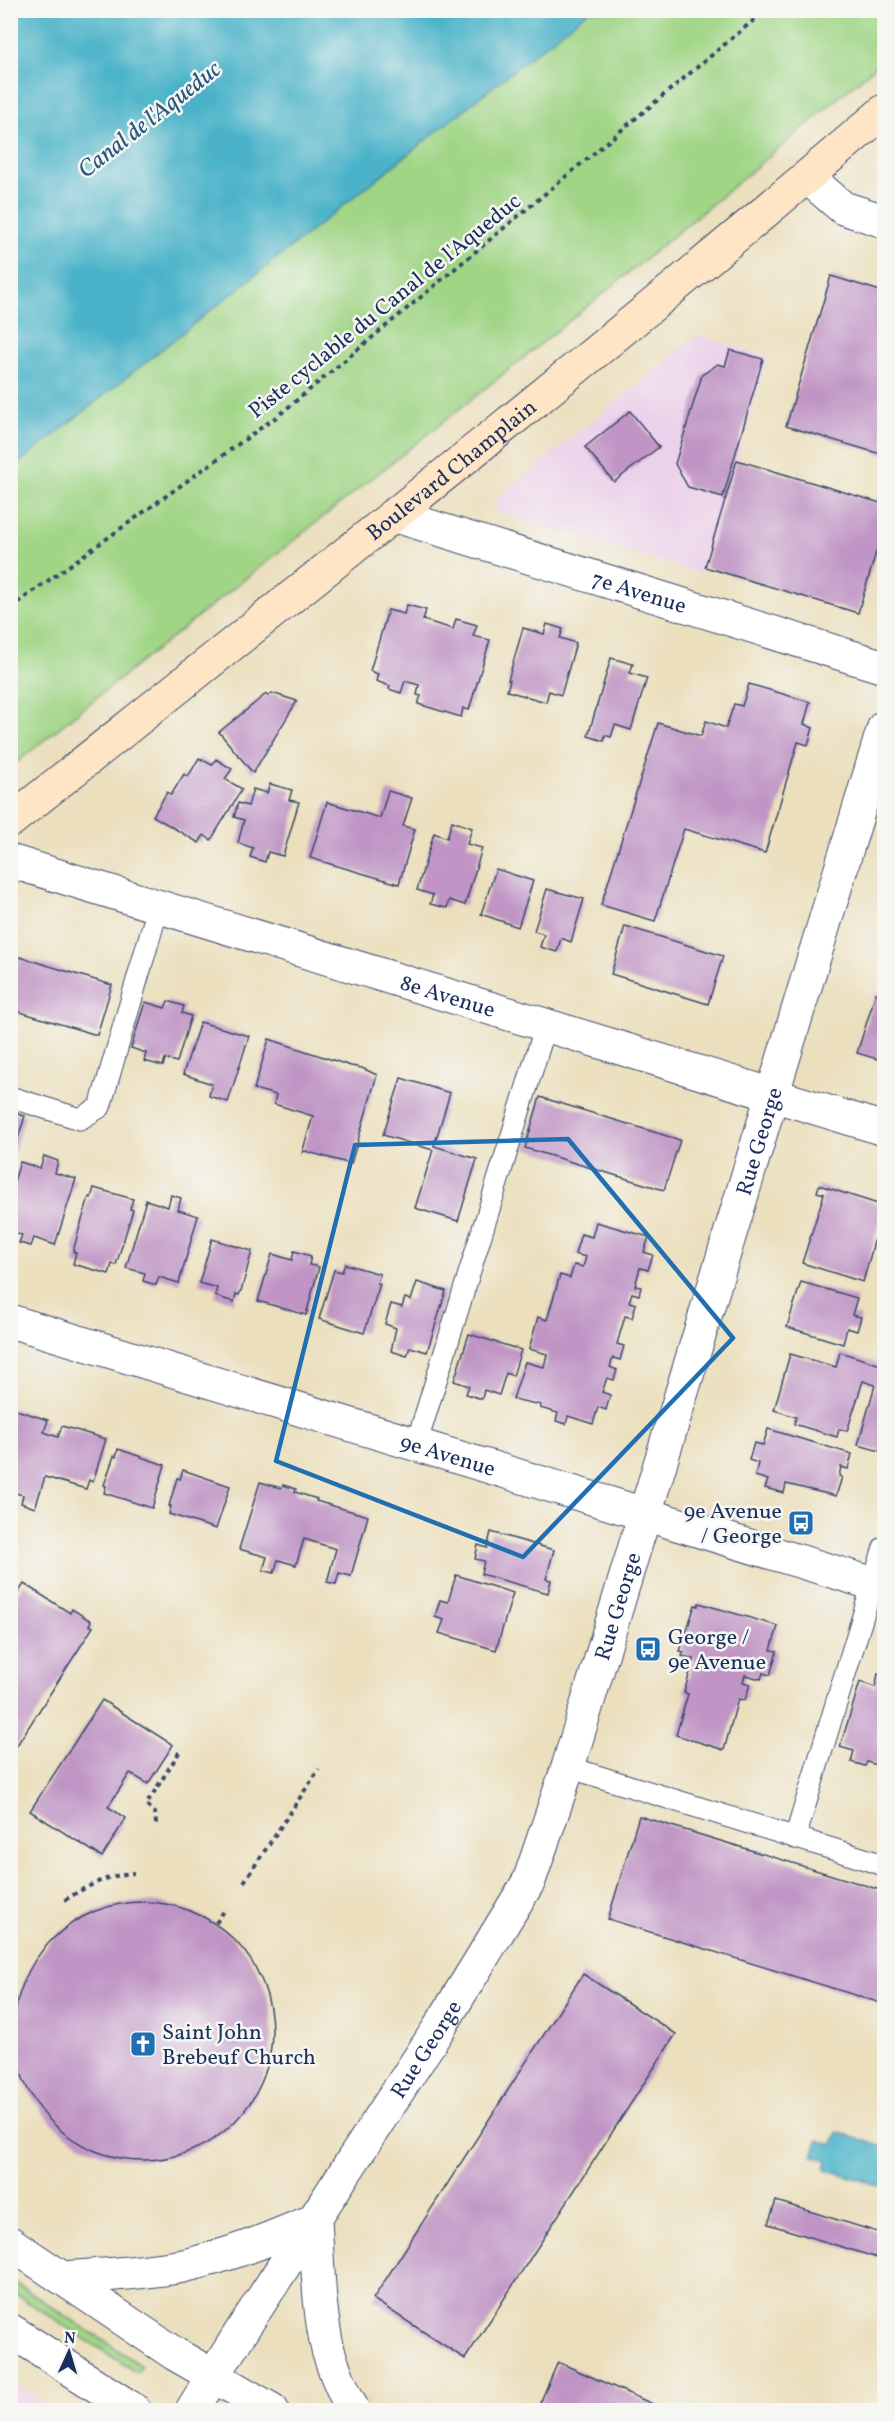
<svg xmlns="http://www.w3.org/2000/svg" width="895" height="2421" viewBox="0 0 895 2421" font-family="Vollkorn,serif">
	<style>
		.built { fill: #ecd1ea }
		.green { fill: #a0d586; stroke: #5e8272; stroke-width: 1.5 }
		.water { fill: #4bb3c9; stroke: #337194; stroke-width: 1.5 }
		.building { fill: #c095c5 }
		.lines { fill: none; stroke-linecap: round; stroke-linejoin: round }
		.service-casing { stroke: #3a496c; stroke-width: 23 }
		.minor-casing { stroke: #3a496c; stroke-width: 35 }
		.tertiary-casing { stroke: #3a496c; stroke-width: 35 }
		.secondary-casing { stroke: #3a496c; stroke-width: 35 }
		.path { stroke: #3a496c; stroke-width: 4; stroke-dasharray: 4.5 4.5; stroke-linecap: butt }
		.service { stroke: #fff; stroke-width: 21 }
		.minor { stroke: #fff; stroke-width: 33 }
		.tertiary { stroke: #fff; stroke-width: 33 }
		.secondary { stroke: #fee5c5; stroke-width: 33 }
		.marked { fill: none; stroke: #1f6fb2; stroke-width: 4.5; stroke-linejoin: round }
		.labels { text-anchor: middle; stroke-width: 5; stroke-linejoin: round; paint-order: stroke }
		.street-label { font-size: 22px; fill: #1b2f5e; stroke: #f6f6f2 }
		.poi-label { font-size: 22px; fill: #1b2f5e; stroke: #f6f6f2; text-anchor: start }
		.water-label { font-size: 24px; font-style: italic; fill: #29577e; stroke: #f6f6f2 }
	</style>
	<rect width="100%" height="100%" fill="#f6f6f2"/>
	<filter id="ink" filterUnits="userSpaceOnUse"><feTurbulence type="fractalNoise" baseFrequency=".0167" numOctaves="2"/><feDisplacementMap in="SourceGraphic" scale="12" xChannelSelector="R" yChannelSelector="G"/><feConvolveMatrix kernelMatrix="1 2 1 2 8 2 1 2 1" color-interpolation-filters="sRGB"/></filter>
	<filter id="wash" filterUnits="userSpaceOnUse"><feTurbulence type="fractalNoise" baseFrequency=".008" numOctaves="4" result="noise"/><feDisplacementMap in="SourceGraphic" scale="24" xChannelSelector="R" yChannelSelector="G"/><feGaussianBlur stdDeviation="1.35" result="paint"/><feColorMatrix in="noise" values="0 0 0 0 0 0 0 0 0 0 0 0 0 0 0 0 0 1.4 0 .05"/><feComposite in="paint" operator="in"/></filter>
	<g filter="url(#wash)">
		<rect width="100%" height="100%" fill="#ebdfbd"/>
		<!-- built -->
		<g class="built">
			<path d="M 698,335 L 768,357 L 701,574 L 500,513 L 497,510 L 494,503 L 501,495 Z"/>
			<path d="M 10,2381 L 11,2381 L 55,2410 L 11,2410 Z"/>
		</g>
		<!-- green -->
		<g class="green">
			<path d="M 588,11 L 884,11 L 884,59 C 755,169 625,277 492,383 C 332,511 169,637 11,767 L 11,469 Z"/>
			<path d="M 11,2280 L 142,2366 L 137,2373 L 11,2291 Z"/>
		</g>
		<!-- water -->
		<g class="water">
			<path d="M 24,10 L 588,10 L 588,11 L 11,469 L 10,21 Z"/>
			<path d="M 837,2132 L 884,2147 L 884,2187 L 825,2169 L 827,2160 L 813,2156 L 818,2140 L 832,2145 Z"/>
		</g>
		<g id="blocks">
			<!-- building -->
			<g class="building">
				<path d="M 831,276 L 884,292 L 884,455 L 786,426 Z"/>
				<path d="M 730,350 L 763,359 L 723,497 L 688,487 L 675,464 L 702,375 L 718,364 L 725,366 Z"/>
				<path d="M 630,411 L 659,447 L 614,482 L 585,447 Z"/>
				<path d="M 737,460 L 884,504 L 884,526 L 858,613 L 705,567 Z"/>
				<path d="M 407,605 L 426,610 L 423,620 L 453,629 L 456,619 L 477,625 L 473,636 L 490,640 L 469,710 L 463,708 L 461,717 L 418,704 L 421,696 L 417,695 L 419,685 L 405,681 L 401,693 L 389,689 L 390,686 L 376,681 L 378,674 L 370,671 L 388,610 L 404,614 Z"/>
				<path d="M 547,624 L 563,629 L 560,638 L 576,643 L 561,695 L 549,691 L 546,702 L 507,691 L 510,680 L 508,680 L 523,628 L 544,634 Z"/>
				<path d="M 611,658 L 633,664 L 630,673 L 647,678 L 631,730 L 615,725 L 611,737 L 605,735 L 604,741 L 588,736 Z"/>
				<path d="M 749,684 L 810,702 L 804,724 L 813,728 L 808,745 L 798,742 L 765,853 L 684,829 L 655,921 L 601,905 L 658,723 L 701,736 L 706,721 L 726,728 L 734,704 L 742,706 Z"/>
				<path d="M 272,693 L 297,701 L 253,773 L 219,732 L 266,694 L 268,696 Z"/>
				<path d="M 199,758 L 212,765 L 216,759 L 232,769 L 225,779 L 242,789 L 211,840 L 204,835 L 199,843 L 153,816 L 167,792 L 171,795 L 184,774 L 188,777 Z"/>
				<path d="M 270,784 L 292,790 L 289,800 L 299,802 L 283,856 L 268,852 L 265,862 L 250,857 L 253,848 L 238,843 L 244,820 L 234,817 L 238,803 L 248,806 L 253,789 L 267,793 Z"/>
				<path d="M 388,791 L 412,798 L 403,826 L 415,829 L 399,884 L 310,858 L 327,802 L 380,818 Z"/>
				<path d="M 452,821 L 472,828 L 467,844 L 482,848 L 465,905 L 449,900 L 447,908 L 430,904 L 433,895 L 417,890 L 434,833 L 447,838 Z"/>
				<path d="M 496,869 L 533,881 L 518,927 L 481,914 Z"/>
				<path d="M 547,889 L 584,899 L 571,942 L 561,938 L 557,952 L 540,947 L 544,934 L 534,931 Z"/>
				<path d="M 625,926 L 723,956 L 708,1004 L 611,974 Z"/>
				<path d="M 20,957 L 112,985 L 97,1035 L 10,1009 L 10,987 Z"/>
				<path d="M 876,993 L 884,996 L 884,1061 L 857,1053 Z"/>
				<path d="M 168,1001 L 184,1006 L 182,1013 L 191,1016 L 177,1062 L 165,1059 L 163,1066 L 144,1061 L 146,1053 L 131,1048 L 145,1002 L 165,1008 Z"/>
				<path d="M 200,1022 L 249,1036 L 228,1102 L 209,1096 L 212,1084 L 183,1074 Z"/>
				<path d="M 269,1039 L 351,1066 L 362,1068 L 377,1075 L 351,1164 L 305,1151 L 302,1153 L 313,1116 L 274,1104 L 276,1095 L 254,1089 Z"/>
				<path d="M 401,1078 L 450,1093 L 434,1146 L 477,1159 L 458,1221 L 415,1208 L 433,1150 L 383,1135 Z"/>
				<path d="M 540,1097 L 680,1140 L 664,1190 L 525,1148 Z"/>
				<path d="M 10,1112 L 25,1116 L 13,1154 L 10,1153 Z"/>
				<path d="M 44,1156 L 58,1161 L 55,1173 L 76,1179 L 55,1245 L 34,1238 L 31,1246 L 19,1243 L 22,1235 L 10,1232 L 10,1194 L 20,1162 L 40,1168 Z"/>
				<path d="M 819,1185 L 884,1206 L 863,1282 L 802,1263 L 824,1194 L 817,1192 Z"/>
				<path d="M 94,1188 L 133,1199 L 130,1209 L 133,1210 L 116,1265 L 112,1264 L 109,1274 L 73,1264 L 76,1253 L 73,1252 L 78,1233 L 89,1197 L 91,1198 Z"/>
				<path d="M 171,1195 L 181,1198 L 178,1210 L 198,1216 L 179,1283 L 159,1277 L 156,1285 L 143,1281 L 145,1273 L 126,1268 L 146,1200 L 168,1207 Z"/>
				<path d="M 596,1222 L 649,1237 L 644,1252 L 653,1255 L 648,1270 L 640,1268 L 635,1286 L 641,1287 L 639,1295 L 632,1293 L 629,1302 L 636,1304 L 632,1318 L 625,1316 L 617,1344 L 624,1346 L 620,1360 L 613,1358 L 610,1367 L 617,1370 L 614,1380 L 607,1378 L 602,1392 L 610,1395 L 606,1410 L 598,1407 L 593,1424 L 568,1416 L 566,1424 L 556,1421 L 558,1413 L 540,1408 L 541,1405 L 513,1399 L 525,1362 L 544,1367 L 547,1354 L 529,1349 L 538,1317 L 547,1320 L 560,1275 L 570,1278 L 574,1265 L 583,1267 L 586,1257 L 575,1254 L 581,1234 L 592,1237 Z"/>
				<path d="M 212,1239 L 252,1251 L 242,1288 L 239,1295 L 236,1294 L 234,1302 L 215,1296 L 217,1288 L 199,1283 Z"/>
				<path d="M 294,1251 L 311,1256 L 309,1265 L 319,1267 L 306,1315 L 258,1301 L 272,1254 L 292,1260 Z"/>
				<path d="M 345,1264 L 380,1274 L 377,1283 L 380,1284 L 364,1333 L 319,1319 L 334,1270 L 342,1272 Z"/>
				<path d="M 417,1282 L 446,1291 L 427,1352 L 410,1347 L 407,1356 L 391,1351 L 396,1328 L 385,1324 L 391,1304 L 402,1307 L 405,1298 L 411,1300 Z"/>
				<path d="M 801,1282 L 857,1298 L 852,1315 L 861,1317 L 857,1331 L 847,1328 L 843,1344 L 787,1327 Z"/>
				<path d="M 469,1334 L 521,1350 L 513,1376 L 506,1373 L 499,1395 L 484,1390 L 482,1399 L 466,1394 L 469,1386 L 454,1381 Z"/>
				<path d="M 840,1352 L 884,1366 L 884,1448 L 880,1451 L 858,1445 L 875,1385 L 863,1381 L 847,1431 L 839,1429 L 837,1437 L 794,1424 L 796,1417 L 774,1410 L 790,1354 L 836,1367 Z"/>
				<path d="M 10,1408 L 48,1420 L 44,1432 L 58,1437 L 62,1426 L 106,1439 L 93,1482 L 89,1480 L 86,1489 L 45,1477 L 35,1508 L 21,1503 L 23,1495 L 12,1492 L 14,1488 L 10,1487 Z"/>
				<path d="M 768,1429 L 852,1454 L 848,1469 L 841,1467 L 839,1476 L 842,1477 L 836,1496 L 786,1484 L 784,1493 L 765,1488 L 768,1480 L 755,1476 L 758,1463 L 749,1460 L 754,1443 L 763,1445 Z"/>
				<path d="M 118,1449 L 165,1465 L 152,1508 L 104,1493 L 106,1486 L 104,1485 L 114,1456 L 116,1457 Z"/>
				<path d="M 183,1470 L 230,1486 L 216,1529 L 169,1514 L 171,1506 L 169,1506 L 177,1478 L 180,1479 Z"/>
				<path d="M 260,1482 L 281,1488 L 283,1485 L 296,1489 L 295,1492 L 317,1499 L 316,1501 L 368,1516 L 351,1576 L 339,1573 L 336,1584 L 327,1582 L 336,1549 L 304,1539 L 296,1565 L 278,1560 L 274,1573 L 263,1570 L 267,1557 L 239,1549 Z"/>
				<path d="M 491,1532 L 554,1550 L 546,1579 L 551,1580 L 548,1593 L 481,1574 L 484,1561 L 475,1559 L 478,1545 L 487,1548 Z"/>
				<path d="M 456,1575 L 513,1593 L 496,1650 L 439,1633 L 444,1620 L 435,1617 L 440,1600 L 448,1602 Z"/>
				<path d="M 24,1584 L 70,1613 L 72,1609 L 91,1621 L 89,1625 L 93,1627 L 10,1756 L 10,1605 Z"/>
				<path d="M 699,1603 L 778,1626 L 771,1650 L 777,1651 L 770,1675 L 763,1673 L 761,1679 L 745,1675 L 743,1682 L 750,1684 L 745,1700 L 738,1699 L 724,1750 L 676,1735 L 688,1694 L 684,1692 L 694,1659 L 682,1656 L 684,1652 L 680,1651 L 695,1605 L 698,1606 Z"/>
				<path d="M 878,1674 L 884,1676 L 884,1750 L 880,1766 L 867,1762 L 865,1766 L 851,1762 L 854,1751 L 840,1747 L 860,1682 L 875,1687 Z"/>
				<path d="M 102,1700 L 173,1745 L 148,1784 L 130,1773 L 108,1807 L 126,1818 L 102,1857 L 30,1811 Z"/>
				<path d="M 639,1816 L 884,1891 L 884,2004 L 608,1919 Z"/>
				<circle cx="143" cy="2031" r="129"/>
				<path d="M 583,1974 L 676,2034 L 465,2359 L 373,2299 Z"/>
				<path d="M 776,2201 L 884,2234 L 884,2260 L 768,2224 Z"/>
				<path d="M 558,2362 L 666,2410 L 537,2410 Z"/>
			</g>
		</g>
	</g>
	<g filter="url(#ink)">
		<use href="#blocks" fill-opacity="0" stroke="#3a496c" stroke-width="1.5"/>
		<g class="lines">
			<defs>
				<g id="service">
					<path d="M 10,1097 L 80,1119 L 100,1107 L 158,908"/>
					<path d="M 416,1445 L 546,1025"/>
					<path d="M 568,1767 L 884,1865"/>
					<path d="M 795,1838 L 884,1547"/>
				</g>
				<g id="minor">
					<path d="M 807,177 L 843,208 L 884,221"/>
					<path id="s1" d="M 393,515 L 884,667"/>
					<path id="s2" d="M 10,861 L 884,1129"/>
					<path id="s3" d="M 10,1321 L 884,1587"/>
					<path id="s4" d="M 192,2410 L 244,2327 L 439,2028 L 529,1881 L 568,1767 L 884,727"/>
				</g>
				<g id="tertiary">
					<path d="M 10,2243 L 175,2354 L 272,2410"/>
					<path d="M 63,2278 C 103,2275 144,2273 183,2266 C 229,2256 272,2238 315,2220 C 318,2262 318,2308 328,2350 C 334,2371 343,2391 353,2410"/>
					<path d="M 10,2330 L 134,2410"/>
				</g>
				<g id="secondary">
					<path id="s5" d="M 10,821 C 304,587 599,355 884,111"/>
				</g>
			</defs>
			<!-- service casing -->
			<use href="#service" class="service-casing"/>
			<!-- minor casing -->
			<use href="#minor" class="minor-casing"/>
			<!-- tertiary casing -->
			<use href="#tertiary" class="tertiary-casing"/>
			<!-- secondary casing -->
			<use href="#secondary" class="secondary-casing"/>
			<!-- path -->
			<g class="path">
				<path d="M 10,608 L 279,415 L 766,10"/>
				<path d="M 156,1824 L 155,1813 L 146,1805 L 180,1751"/>
				<path d="M 244,1882 L 319,1769"/>
				<path d="M 65,1900 C 87,1886 108,1875 134,1873"/>
				<path d="M 216,1923 L 226,1908"/>
			</g>
			<!-- service -->
			<use href="#service" class="service"/>
			<!-- minor -->
			<use href="#minor" class="minor"/>
			<!-- tertiary -->
			<use href="#tertiary" class="tertiary"/>
			<!-- secondary -->
			<use href="#secondary" class="secondary"/>
		</g>
	</g>
	<!-- marked area -->
	<path class="marked" d="M 568,1139 L 733,1338 L 523,1557 L 276,1461 L 355,1145 Z"/>
	<!-- icons -->
	<defs>
		<symbol id="bus-square" viewBox="-11 -11 22 22"><rect x="-9" y="-9" width="18" height="18" rx="4" fill="#1f6fb2" stroke="#f6f6f2"/><path d="M-5-6H5V4H4V6H2V4H-2V6H-4V4H-5ZM-3.5-4V0h7V-4ZM-3.5 1.2v1.5H-2V1.2ZM2 1.2v1.5H3.5V1.2Z" fill="#fff"/></symbol>
		<symbol id="church-square" viewBox="-11 -11 22 22"><rect x="-9" y="-9" width="18" height="18" rx="4" fill="#1f6fb2" stroke="#f6f6f2"/><path d="M-1.2-6h2.4v3.5h3.3v2.4h-3.3V6h-2.4V-.1h-3.3v-2.4h3.3Z" fill="#fff"/></symbol>
	</defs>
	<g fill-rule="evenodd">
		<use href="#bus-square" x="786" y="1508" width="30" height="30"/>
		<use href="#bus-square" x="633" y="1634" width="30" height="30"/>
		<use href="#church-square" x="128" y="2029" width="30" height="30"/>
	</g>
	<g class="labels">
		<!-- street labels -->
		<g class="street-label">
			<text transform="translate(384 305) rotate(-39)" y="8">Piste cyclable du Canal de l'Aqueduc</text>
			<text dy="8" stroke="none"><textPath href="#s5" startOffset="564">Boulevard Champlain</textPath></text>
			<text dy="8" stroke="none"><textPath href="#s1" startOffset="258">7e Avenue</textPath></text>
			<text dy="8" stroke="none"><textPath href="#s2" startOffset="458">8e Avenue</textPath></text>
			<text dy="8" stroke="none"><textPath href="#s4" startOffset="1402">Rue George</textPath></text>
			<text dy="8" stroke="none"><textPath href="#s3" startOffset="458">9e Avenue</textPath></text>
			<text dy="8" stroke="none"><textPath href="#s4" startOffset="916">Rue George</textPath></text>
			<text dy="8" stroke="none"><textPath href="#s4" startOffset="430">Rue George</textPath></text>
		</g>
		<!-- poi labels -->
		<g class="poi-label">
			<text x="782" y="1518" text-anchor="end">9e Avenue<tspan x="782" dy="25">/ George</tspan></text>
			<text x="668" y="1644">George /<tspan x="668" dy="25">9e Avenue</tspan></text>
			<text x="162" y="2039">Saint John<tspan x="162" dy="25">Brebeuf Church</tspan></text>
		</g>
		<!-- water labels -->
		<g class="water-label">
			<text transform="translate(149 119) rotate(-38)" y="8">Canal de l'Aqueduc</text>
		</g>
	</g>
	<!-- margin -->
	<rect width="895" height="2421" fill="none" stroke="#f6f6f2" stroke-width="36"/>
	<!-- north arrow -->
	<g transform="translate(69 2352) rotate(4)" stroke="#f6f6f2" stroke-width="4.5" paint-order="stroke">
	<path d="M0-4.5L10 22L0 15L-10 22Z" fill="#1b2f5e"/>
	<text y="-9" font-size="16" font-weight="bold" text-anchor="middle" fill="#1b2f5e">N</text>
	</g>
</svg>
